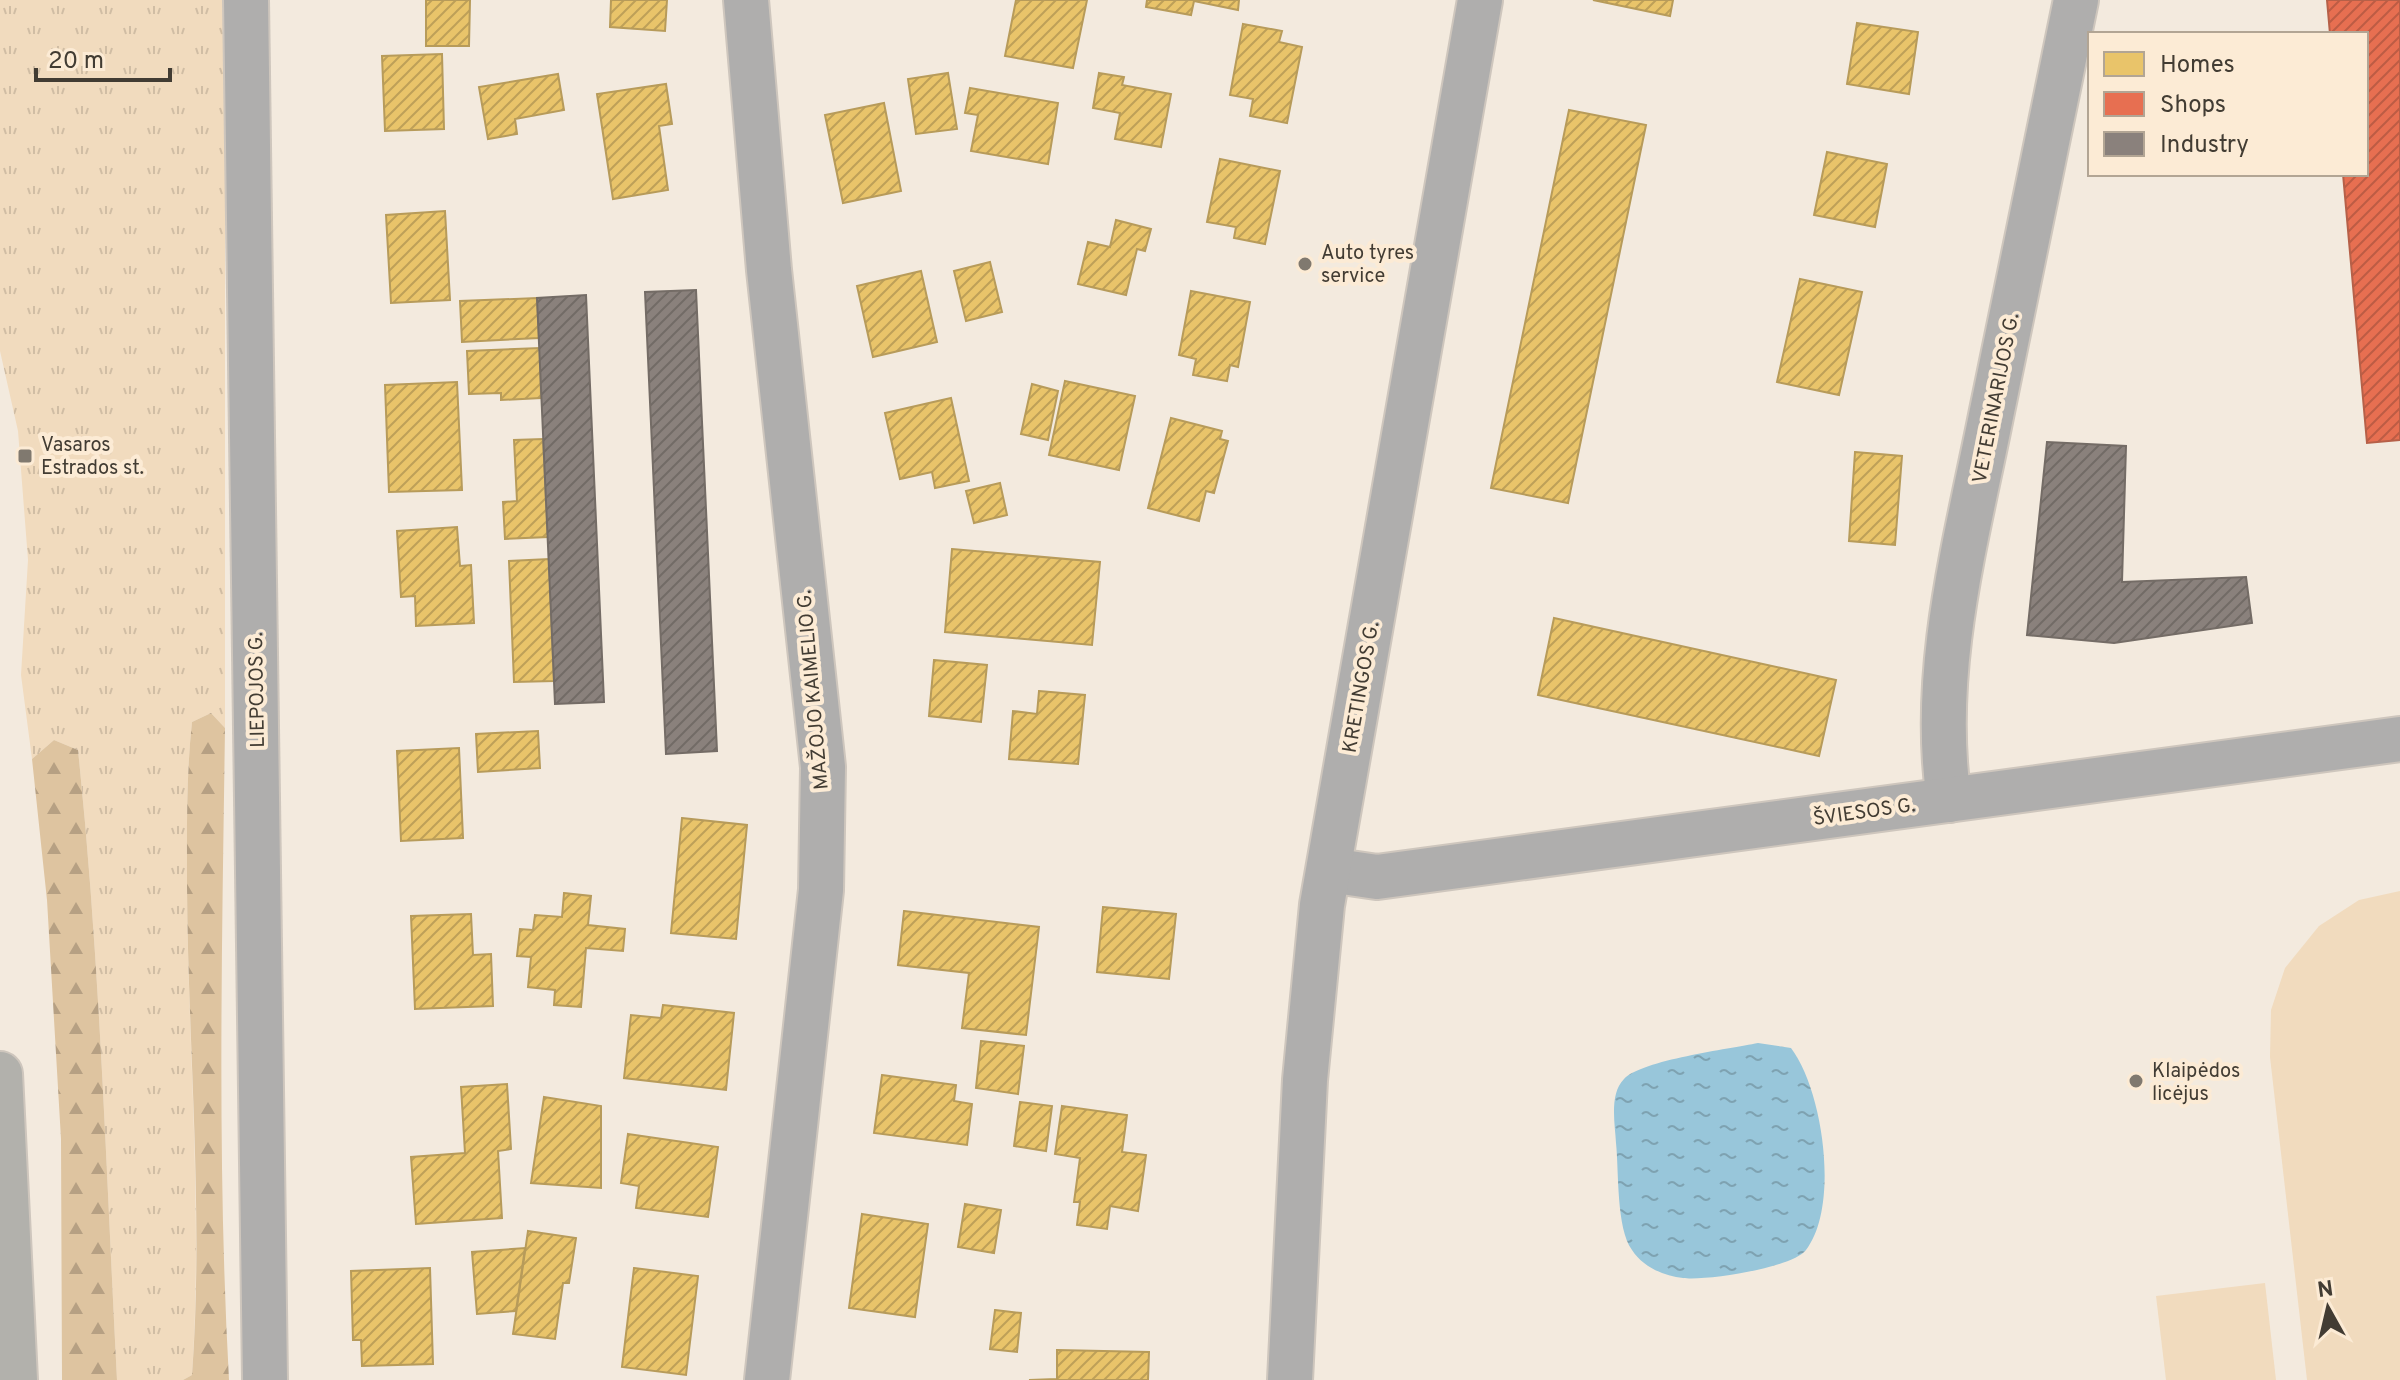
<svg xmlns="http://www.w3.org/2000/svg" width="2400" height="1380" viewBox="0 0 2400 1380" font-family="Overpass,sans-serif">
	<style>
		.grass { fill: url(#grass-tufts) }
		.forest { fill: url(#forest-firs) }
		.pitch { fill: #f1dbbe }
		.water { fill: url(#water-ripples) }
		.homes { fill: url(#homes-hatch); stroke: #b79b5a; stroke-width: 2 }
		.shops { fill: url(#shops-hatch); stroke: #b66048; stroke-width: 2 }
		.industry { fill: url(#industry-hatch); stroke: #746c66; stroke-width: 2 }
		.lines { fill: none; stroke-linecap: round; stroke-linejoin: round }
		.street-casing { stroke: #cec6bd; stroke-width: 48 }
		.primary-casing { stroke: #cec6bd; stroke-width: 48 }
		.street { stroke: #afaead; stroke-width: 44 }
		.primary { stroke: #b2b1ac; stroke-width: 44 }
		.poi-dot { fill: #80796f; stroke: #fcebd5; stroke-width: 3 }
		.labels { text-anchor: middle; stroke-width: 8; stroke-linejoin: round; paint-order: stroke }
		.poi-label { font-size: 20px; fill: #423c33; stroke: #fcebd5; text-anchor: start }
		.street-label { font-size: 20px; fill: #423c33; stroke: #fcebd5 }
	</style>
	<defs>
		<pattern id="grass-tufts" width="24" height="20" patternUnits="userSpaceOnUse" patternTransform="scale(2)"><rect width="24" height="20" fill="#f1dbbe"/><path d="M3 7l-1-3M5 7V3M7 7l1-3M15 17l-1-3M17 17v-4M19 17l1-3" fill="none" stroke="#d0bda4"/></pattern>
		<pattern id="forest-firs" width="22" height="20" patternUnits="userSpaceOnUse" patternTransform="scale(2)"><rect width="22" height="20" fill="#dec4a0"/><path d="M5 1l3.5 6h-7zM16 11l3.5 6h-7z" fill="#b6a083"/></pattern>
		<pattern id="water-ripples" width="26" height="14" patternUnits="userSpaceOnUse" patternTransform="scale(2)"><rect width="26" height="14" fill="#98c6da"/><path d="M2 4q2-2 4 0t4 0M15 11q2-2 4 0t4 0" fill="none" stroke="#7ea2b1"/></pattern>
		<pattern id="homes-hatch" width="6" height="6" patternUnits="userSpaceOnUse" patternTransform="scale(2)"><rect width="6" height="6" fill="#e9c46a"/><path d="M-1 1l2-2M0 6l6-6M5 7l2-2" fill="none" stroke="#bea058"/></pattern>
		<pattern id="shops-hatch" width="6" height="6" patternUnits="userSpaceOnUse" patternTransform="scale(2)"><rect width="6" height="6" fill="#e76f51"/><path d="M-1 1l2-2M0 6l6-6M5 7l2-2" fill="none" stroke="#bd5c44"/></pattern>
		<pattern id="industry-hatch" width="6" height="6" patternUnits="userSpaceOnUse" patternTransform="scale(2)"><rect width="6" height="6" fill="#8a817c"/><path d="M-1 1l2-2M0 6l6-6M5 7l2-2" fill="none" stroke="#726b66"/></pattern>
	</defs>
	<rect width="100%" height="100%" fill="#f3eade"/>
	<!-- grass -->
	<path class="grass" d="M 0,0 L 225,0 L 225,728 L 211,713 L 192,722 C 186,777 187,832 187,887 C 188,1049 203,1213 192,1375 L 183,1380 L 117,1380 C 106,1170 100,959 78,750 L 54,740 L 32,759 L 21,675 L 28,560 L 18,431 L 0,351 Z"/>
	<!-- forest -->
	<g class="forest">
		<path d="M 211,713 L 225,728 C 222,945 217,1163 229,1380 L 183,1380 L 192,1375 C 204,1213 188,1049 187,887 C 187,832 186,777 192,722 Z"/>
		<path d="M 54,740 L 78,750 C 100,959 106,1170 117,1380 L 62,1380 L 61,1139 L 47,900 L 32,759 Z"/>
	</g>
	<!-- pitch -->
	<g class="pitch">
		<path d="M 2400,891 L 2400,1380 L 2307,1380 L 2270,1057 L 2271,1010 L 2285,968 L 2319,926 L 2359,900 Z"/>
		<path d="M 2265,1283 L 2276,1380 L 2166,1380 L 2156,1296 Z"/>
	</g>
	<!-- water -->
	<path class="water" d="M 1758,1043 L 1791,1048 C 1823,1090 1840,1206 1806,1250 C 1792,1268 1706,1281 1683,1278 C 1664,1276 1643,1267 1632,1250 C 1616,1228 1619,1171 1616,1143 C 1615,1124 1609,1094 1624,1079 C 1642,1060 1729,1049 1758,1043 Z"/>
	<!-- homes -->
	<g class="homes">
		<path d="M 426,0 L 470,0 L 469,46 L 426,46 Z"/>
		<path d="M 611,0 L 667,0 L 665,31 L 610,27 Z"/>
		<path d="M 1016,0 L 1087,0 L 1073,68 L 1005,56 Z"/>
		<path d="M 1147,0 L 1239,0 L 1238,10 L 1194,1 L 1191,15 L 1146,7 Z"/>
		<path d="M 1593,0 L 1673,0 L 1670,16 Z"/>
		<path d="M 1857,23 L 1918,32 L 1909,94 L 1847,84 Z"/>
		<path d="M 1243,24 L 1282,31 L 1279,42 L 1302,47 L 1287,123 L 1250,116 L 1253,99 L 1230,95 Z"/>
		<path d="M 442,54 L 444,129 L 385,131 L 382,56 Z"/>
		<path d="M 948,73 L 957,129 L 916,134 L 908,79 Z"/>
		<path d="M 1099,73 L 1124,77 L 1122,85 L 1171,94 L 1161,147 L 1115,139 L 1120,113 L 1093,108 Z"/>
		<path d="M 558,74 L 564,110 L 515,119 L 517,134 L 488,139 L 479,87 Z"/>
		<path d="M 666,84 L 672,124 L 659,126 L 668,190 L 613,199 L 597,94 Z"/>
		<path d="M 970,88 L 1058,103 L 1048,164 L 971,151 L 978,115 L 965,113 Z"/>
		<path d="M 884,103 L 901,191 L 843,203 L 825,115 Z"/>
		<path d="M 1569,110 L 1646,125 L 1568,503 L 1491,488 Z"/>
		<path d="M 1827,152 L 1887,164 L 1875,227 L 1814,215 Z"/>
		<path d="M 1220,159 L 1280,171 L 1265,244 L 1234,238 L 1236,227 L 1207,222 Z"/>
		<path d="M 445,211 L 450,300 L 391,303 L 386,215 Z"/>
		<path d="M 1116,220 L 1151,229 L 1145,251 L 1137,249 L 1126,295 L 1078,284 L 1088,242 L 1110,247 Z"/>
		<path d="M 990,262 L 1002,312 L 966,321 L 954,271 Z"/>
		<path d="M 921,271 L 937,342 L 873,357 L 857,286 Z"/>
		<path d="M 1800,279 L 1862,292 L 1839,395 L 1777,382 Z"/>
		<path d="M 1191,291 L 1250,302 L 1238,367 L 1230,365 L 1227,381 L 1193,375 L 1196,359 L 1179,355 Z"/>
		<path d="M 537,298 L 539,338 L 462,342 L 460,301 Z"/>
		<path d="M 540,348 L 541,398 L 501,400 L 501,393 L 469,394 L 467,351 Z"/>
		<path d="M 1065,381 L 1135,396 L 1119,470 L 1049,455 Z"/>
		<path d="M 457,382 L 462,490 L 389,492 L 385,385 Z"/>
		<path d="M 1032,384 L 1058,391 L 1048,440 L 1021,434 Z"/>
		<path d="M 951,398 L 969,481 L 935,488 L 932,472 L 900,479 L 885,413 Z"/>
		<path d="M 1171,418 L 1222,431 L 1220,439 L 1228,441 L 1214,493 L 1206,491 L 1199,521 L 1148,508 Z"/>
		<path d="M 543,439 L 548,537 L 505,539 L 503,502 L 517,501 L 514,440 Z"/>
		<path d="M 1855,452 L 1902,456 L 1895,545 L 1849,541 Z"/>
		<path d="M 1000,483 L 1007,515 L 974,523 L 966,491 Z"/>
		<path d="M 457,527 L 460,566 L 471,565 L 474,623 L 416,626 L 415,596 L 401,597 L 397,531 Z"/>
		<path d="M 952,549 L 1100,562 L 1092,645 L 945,632 Z"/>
		<path d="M 549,559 L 554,681 L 514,682 L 509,561 Z"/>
		<path d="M 1554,618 L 1836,680 L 1819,756 L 1538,695 Z"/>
		<path d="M 934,660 L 987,665 L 981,722 L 929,716 Z"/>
		<path d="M 1039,691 L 1085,695 L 1078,764 L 1009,759 L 1013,711 L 1037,714 Z"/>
		<path d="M 538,731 L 540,768 L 478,772 L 476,734 Z"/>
		<path d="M 459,748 L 463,838 L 401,841 L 397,751 Z"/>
		<path d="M 682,818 L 747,825 L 736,939 L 671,933 Z"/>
		<path d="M 564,893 L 591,896 L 588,925 L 625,929 L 623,951 L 586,948 L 581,1007 L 554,1005 L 555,990 L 528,987 L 531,957 L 517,956 L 520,929 L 533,930 L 535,915 L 562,917 Z"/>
		<path d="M 1103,907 L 1176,914 L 1169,979 L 1097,972 Z"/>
		<path d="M 904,911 L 1039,927 L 1026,1035 L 962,1028 L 969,973 L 898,965 Z"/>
		<path d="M 471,914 L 473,955 L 491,954 L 493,1006 L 415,1009 L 411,916 Z"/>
		<path d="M 663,1005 L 734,1013 L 726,1090 L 624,1078 L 631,1015 L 661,1018 Z"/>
		<path d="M 981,1041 L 1024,1046 L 1018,1094 L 976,1088 Z"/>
		<path d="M 882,1075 L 956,1085 L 954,1101 L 972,1104 L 967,1145 L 874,1133 Z"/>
		<path d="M 507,1084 L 511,1149 L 498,1151 L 502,1218 L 416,1224 L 411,1157 L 465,1153 L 461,1087 Z"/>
		<path d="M 544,1097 L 601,1106 L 601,1188 L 531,1183 Z"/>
		<path d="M 1020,1102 L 1052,1106 L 1046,1151 L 1014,1146 Z"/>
		<path d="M 1062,1106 L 1127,1115 L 1122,1152 L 1146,1155 L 1138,1211 L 1110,1206 L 1107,1229 L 1077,1225 L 1080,1202 L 1074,1202 L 1080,1158 L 1055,1154 Z"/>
		<path d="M 628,1134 L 718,1147 L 708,1217 L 636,1208 L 639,1186 L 621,1183 Z"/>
		<path d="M 965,1204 L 1001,1210 L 994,1253 L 958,1247 Z"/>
		<path d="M 862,1214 L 928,1224 L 915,1317 L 849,1308 Z"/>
		<path d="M 528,1231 L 576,1238 L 569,1283 L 563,1283 L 555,1339 L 513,1334 Z"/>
		<path d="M 525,1248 L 516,1311 L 477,1314 L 472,1252 Z"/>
		<path d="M 430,1268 L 433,1364 L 362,1366 L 361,1340 L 353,1340 L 351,1271 Z"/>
		<path d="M 634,1268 L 698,1276 L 686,1375 L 622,1367 Z"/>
		<path d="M 995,1310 L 1021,1313 L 1017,1352 L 990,1349 Z"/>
		<path d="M 1057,1350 L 1149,1352 L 1148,1380 L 1029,1380 L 1057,1379 Z"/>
	</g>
	<!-- shops -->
	<path class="shops" d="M 2327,0 L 2400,0 L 2400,440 L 2367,443 L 2343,174 L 2366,174 L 2366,34 L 2330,34 Z"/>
	<!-- industry -->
	<g class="industry">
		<path d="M 696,290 L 717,751 L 666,754 L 645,292 Z"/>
		<path d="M 586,295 L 604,702 L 555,704 L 537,298 Z"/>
		<path d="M 2047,442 L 2126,446 L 2122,582 L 2246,577 L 2252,623 L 2114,643 L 2027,635 Z"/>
	</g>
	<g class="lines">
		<defs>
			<g id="street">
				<path d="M 246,0 L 265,1380"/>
				<path d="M 746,0 L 769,270 L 823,767 L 821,890 L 767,1380"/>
				<path d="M 1949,800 C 1930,671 1966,542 1991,416 C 2020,278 2048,139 2076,0"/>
				<path d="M 1329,870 L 1377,877 L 2400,739"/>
				<path d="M 1290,1380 L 1305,1080 L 1322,905 L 1480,0"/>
			</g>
			<path id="primary" d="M 0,1074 L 15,1380"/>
		</defs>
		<!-- street casing -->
		<use href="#street" class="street-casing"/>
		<!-- primary casing -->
		<use href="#primary" class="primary-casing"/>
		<!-- street -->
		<use href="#street" class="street"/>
		<!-- primary -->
		<use href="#primary" class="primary"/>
	</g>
	<!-- markers -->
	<g class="poi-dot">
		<circle cx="1305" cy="264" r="8"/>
		<rect x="17" y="448" width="16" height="16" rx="4"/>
		<circle cx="2136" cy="1081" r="8"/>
	</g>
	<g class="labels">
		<!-- poi labels -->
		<g class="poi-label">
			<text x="1321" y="259">Auto tyres<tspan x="1321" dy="23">service</tspan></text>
			<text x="41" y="451">Vasaros<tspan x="41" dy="23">Estrados st.</tspan></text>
			<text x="2152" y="1077">Klaipėdos<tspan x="2152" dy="23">licėjus</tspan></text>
		</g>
		<!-- street labels -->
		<g class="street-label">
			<text transform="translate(1995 398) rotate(-79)" y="7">VETERINARIJOS G.</text>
			<text transform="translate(1360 687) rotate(-80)" y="7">KRETINGOS G.</text>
			<text transform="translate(256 690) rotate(-91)" y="7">LIEPOJOS G.</text>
			<text transform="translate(812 690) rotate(-95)" y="7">MAŽOJO KAIMELIO G.</text>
			<text transform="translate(1864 811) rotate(-8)" y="7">ŠVIESOS G.</text>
		</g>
	</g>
	<!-- legend -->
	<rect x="2088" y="32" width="280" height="144" fill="#fcebd5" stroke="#b2a594" stroke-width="2"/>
	<rect x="2104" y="52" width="40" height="24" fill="#e9c46a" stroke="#b2a594" stroke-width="2"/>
	<text x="2160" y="72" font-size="24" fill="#423c33">Homes</text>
	<rect x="2104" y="92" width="40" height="24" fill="#e76f51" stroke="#b2a594" stroke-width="2"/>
	<text x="2160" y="112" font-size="24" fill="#423c33">Shops</text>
	<rect x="2104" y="132" width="40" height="24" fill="#8a817c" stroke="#b2a594" stroke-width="2"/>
	<text x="2160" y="152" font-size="24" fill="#423c33">Industry</text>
	<!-- north arrow -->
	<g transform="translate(2328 1308) rotate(352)" stroke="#fcebd5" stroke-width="6" paint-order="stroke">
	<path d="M0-6L14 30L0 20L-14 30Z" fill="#423c33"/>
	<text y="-12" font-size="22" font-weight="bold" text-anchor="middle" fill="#423c33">N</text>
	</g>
	<!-- scale -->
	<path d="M36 68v12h134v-12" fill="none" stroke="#423c33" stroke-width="4"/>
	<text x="48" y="68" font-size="24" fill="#423c33" stroke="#fcebd5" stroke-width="6" paint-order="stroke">20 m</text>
</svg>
